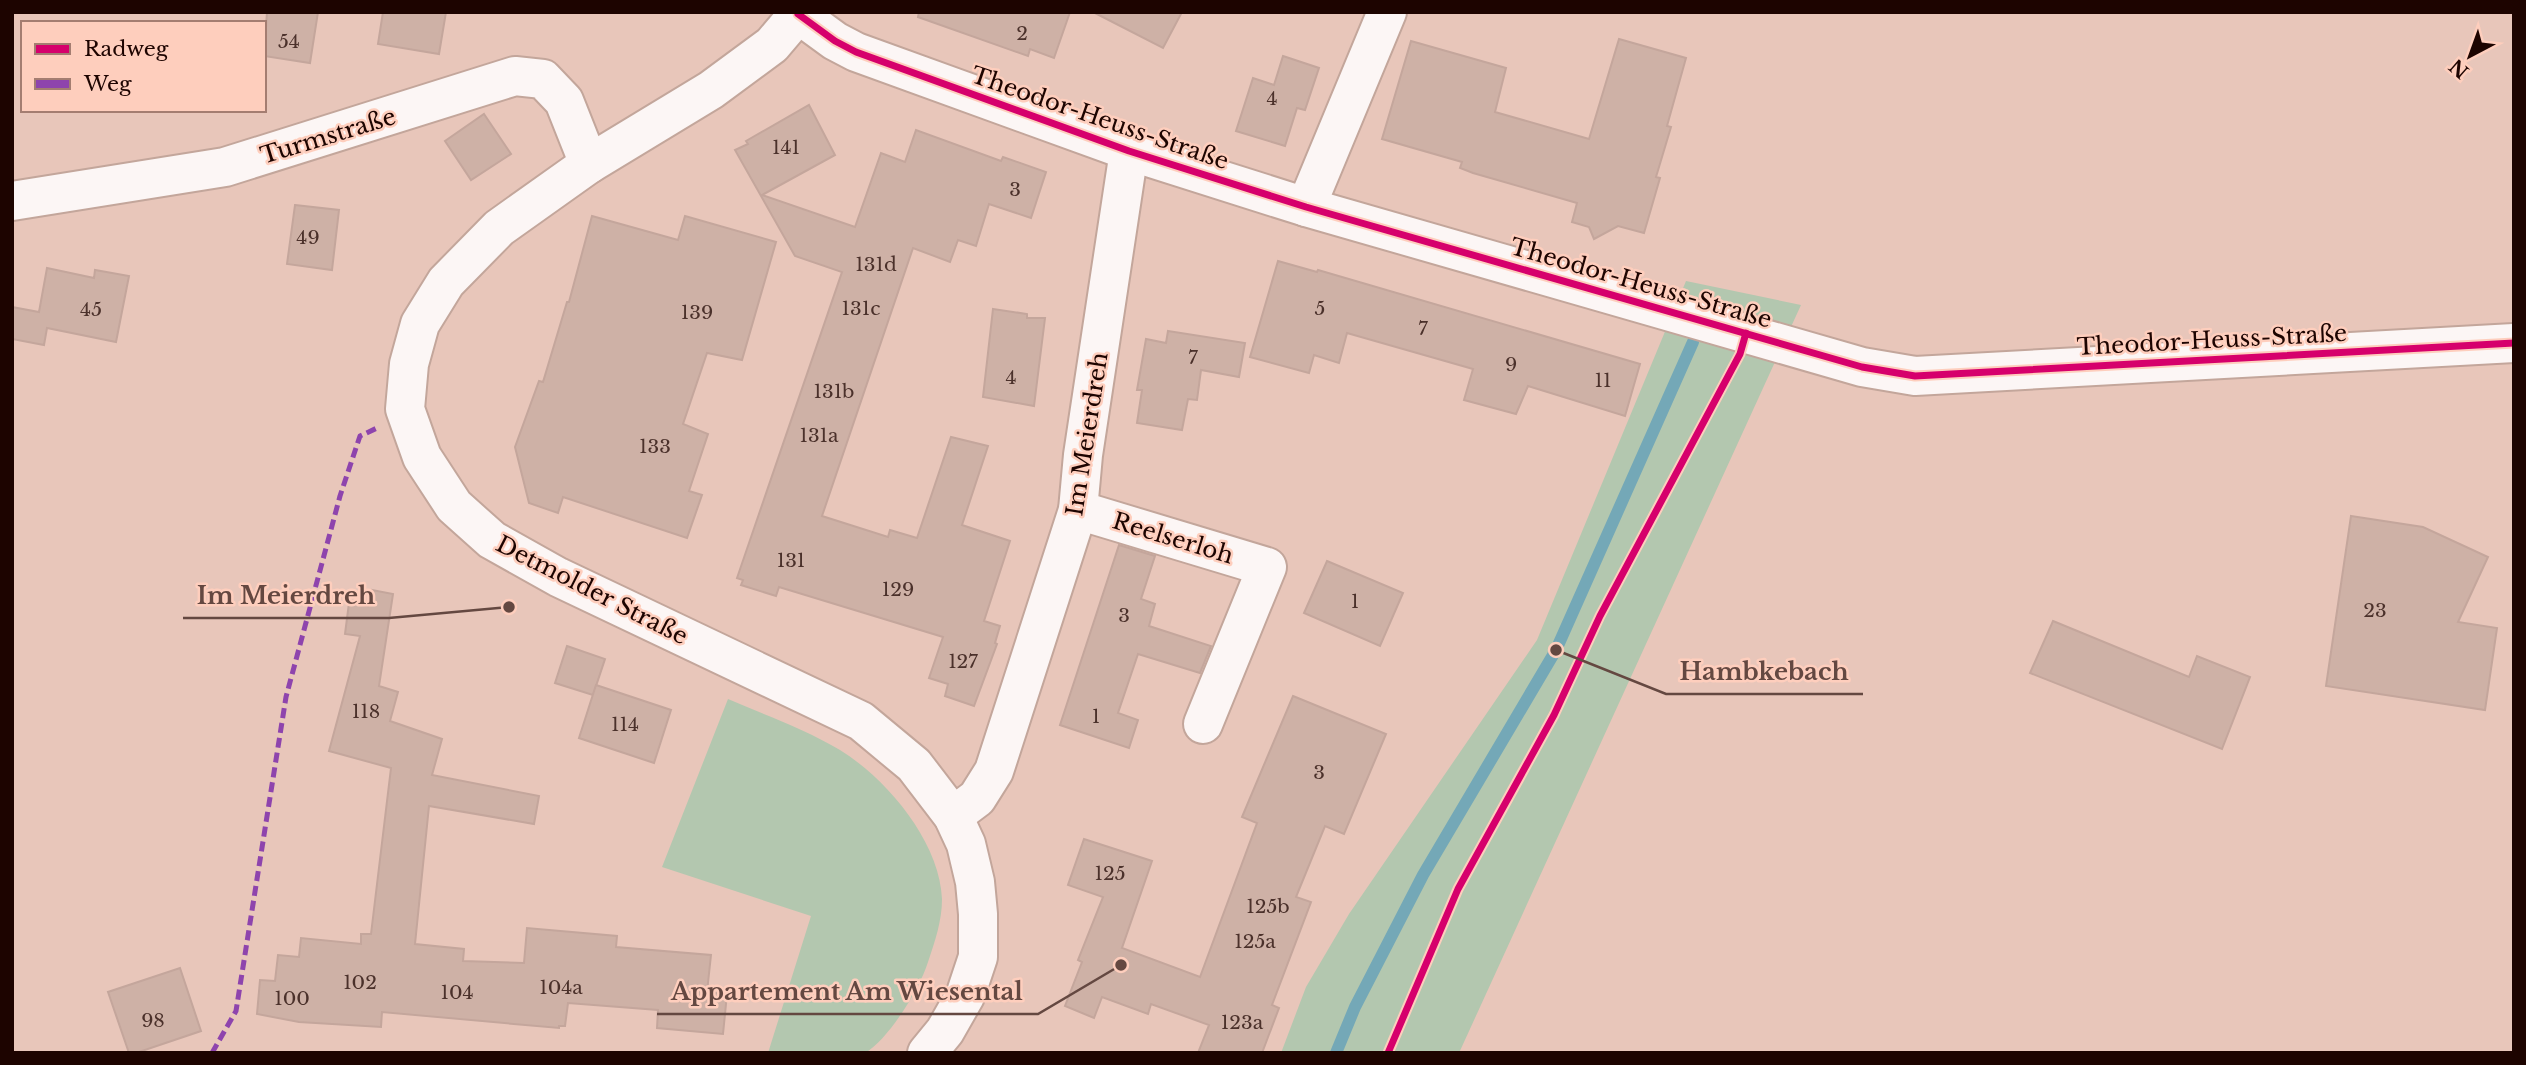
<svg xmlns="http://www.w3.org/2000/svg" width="2526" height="1065" viewBox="0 0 2526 1065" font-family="'Libre Baskerville',serif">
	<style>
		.green { fill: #b3c7af }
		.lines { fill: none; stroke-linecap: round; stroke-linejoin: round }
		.stream { stroke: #74a8b7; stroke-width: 12 }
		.building { fill: #ceb1a6; stroke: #c4a69c; stroke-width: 2 }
		.street-casing { stroke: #c3a69b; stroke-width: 42 }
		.secondary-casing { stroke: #c3a69b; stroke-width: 42 }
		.street { stroke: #fcf6f5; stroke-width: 38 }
		.secondary { stroke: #fcf6f5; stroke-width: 38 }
		.quiet { stroke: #8e44ad; stroke-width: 5; stroke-dasharray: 10 5; stroke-linecap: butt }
		.cycleway-casing { stroke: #fecebd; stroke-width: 11 }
		.cycleway { stroke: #d6006c; stroke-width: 7 }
		.labels { text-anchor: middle; stroke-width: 5; stroke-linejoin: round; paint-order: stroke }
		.number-label { font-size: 19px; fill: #4b312b }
		.street-label { font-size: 23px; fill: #1d0400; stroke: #fecebd }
		.leader { fill: none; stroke: #644841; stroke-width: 2.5 }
		.callout-dot { fill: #644841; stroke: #fecebd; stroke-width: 2.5 }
		.callout-label { font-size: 24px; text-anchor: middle; font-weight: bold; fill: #644841; stroke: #fecebd; stroke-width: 5; stroke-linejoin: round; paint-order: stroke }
	</style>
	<rect width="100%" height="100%" fill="#e8c6ba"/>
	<!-- green -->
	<g class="green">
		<path d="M 1686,281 L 1801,305 L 1459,1053 L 1281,1053 L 1306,987 L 1349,914 L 1537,640 Z"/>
		<path d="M 728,699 C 765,715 805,729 840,750 C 887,779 940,842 942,899 C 942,921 935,941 928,962 C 920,988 889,1039 865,1053 L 768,1053 L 811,916 L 662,867 Z"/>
	</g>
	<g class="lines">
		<!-- stream -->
		<path class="stream" d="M 1336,1053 L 1355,1007 L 1423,875 L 1556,650 L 1693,342"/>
	</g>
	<!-- building -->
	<g class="building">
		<path d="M 267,12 L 318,12 L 310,63 L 264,56 Z"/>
		<path d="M 383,12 L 446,12 L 439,54 L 378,44 Z"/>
		<path d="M 919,12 L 1070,12 L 1054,58 L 1030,49 L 1028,56 L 918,17 Z"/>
		<path d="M 1093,12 L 1182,12 L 1163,48 Z"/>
		<path d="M 1619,39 L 1686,58 L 1667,126 L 1671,127 L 1656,177 L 1660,178 L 1644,233 L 1618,226 L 1594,239 L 1589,227 L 1572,222 L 1577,203 L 1473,173 L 1460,168 L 1462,162 L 1382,139 L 1411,41 L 1506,68 L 1495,112 L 1589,139 Z"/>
		<path d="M 1283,56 L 1319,68 L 1305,110 L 1297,108 L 1285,146 L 1236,131 L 1253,78 L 1274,85 Z"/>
		<path d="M 809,105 L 835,155 L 762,195 L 855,227 L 881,153 L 905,162 L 916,130 L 1001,161 L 1003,157 L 1046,172 L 1031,218 L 989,204 L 976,246 L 958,240 L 950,262 L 913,248 L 822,516 L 888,537 L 890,530 L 917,538 L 951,437 L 988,446 L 962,525 L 1010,541 L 984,621 L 1000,626 L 995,643 L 997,644 L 974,706 L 945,696 L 948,684 L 929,678 L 943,637 L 779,587 L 776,596 L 741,585 L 743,580 L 737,578 L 842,272 L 795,256 L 735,150 L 748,144 L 746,141 Z"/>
		<path d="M 484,114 L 511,154 L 471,180 L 445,141 Z"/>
		<path d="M 295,205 L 339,210 L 332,270 L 287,264 Z"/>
		<path d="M 592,216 L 678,240 L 685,216 L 776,242 L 742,360 L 707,353 L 683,424 L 708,434 L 689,491 L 702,495 L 687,538 L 563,497 L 558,513 L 529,503 L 515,447 L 539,381 L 543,382 L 567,302 L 569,302 Z"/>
		<path d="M 1278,261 L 1317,272 L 1318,270 L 1640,364 L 1625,416 L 1528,386 L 1516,414 L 1464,400 L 1473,369 L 1347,333 L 1339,363 L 1314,355 L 1309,373 L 1250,357 Z"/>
		<path d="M 47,268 L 94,278 L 95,270 L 129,276 L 116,342 L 47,328 L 44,345 L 12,339 L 12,307 L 39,312 Z"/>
		<path d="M 993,309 L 1027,314 L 1027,318 L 1045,318 L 1034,406 L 983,397 Z"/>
		<path d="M 1168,331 L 1245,343 L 1239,377 L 1201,370 L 1197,400 L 1188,399 L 1182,430 L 1137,423 L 1142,390 L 1137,390 L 1146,339 L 1166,343 Z"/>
		<path d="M 2351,516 L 2423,527 L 2488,557 L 2458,622 L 2497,628 L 2485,710 L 2326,686 Z"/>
		<path d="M 1119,545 L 1155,556 L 1141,599 L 1155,604 L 1149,626 L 1211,646 L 1200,673 L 1138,654 L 1118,713 L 1138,720 L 1129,748 L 1060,725 Z"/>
		<path d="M 1327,561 L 1403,593 L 1380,646 L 1304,613 Z"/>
		<path d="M 372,590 L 393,594 L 379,686 L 398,692 L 390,721 L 442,739 L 432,775 L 539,796 L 534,824 L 429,806 L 415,944 L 464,949 L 463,961 L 524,963 L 527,928 L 617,936 L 616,947 L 711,955 L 707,992 L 727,994 L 723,1034 L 657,1028 L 658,1010 L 568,1003 L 565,1026 L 559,1026 L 559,1028 L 382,1012 L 381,1027 L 299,1022 L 257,1014 L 260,980 L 275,981 L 278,955 L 299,957 L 301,938 L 361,944 L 361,934 L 371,934 L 391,768 L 329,751 L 360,636 L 345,634 L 349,603 L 368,606 Z"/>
		<path d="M 2053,621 L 2189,677 L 2197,656 L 2250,677 L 2222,749 L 2030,673 Z"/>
		<path d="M 567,646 L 605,659 L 593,695 L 555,683 Z"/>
		<path d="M 596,685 L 671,710 L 654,763 L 579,738 Z"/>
		<path d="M 1293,696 L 1386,734 L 1344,834 L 1325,826 L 1296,897 L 1311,902 L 1272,1005 L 1279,1008 L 1262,1053 L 1198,1053 L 1209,1025 L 1151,1004 L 1148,1014 L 1102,997 L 1094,1018 L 1065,1006 L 1082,962 L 1078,960 L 1103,897 L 1068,885 L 1084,839 L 1152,861 L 1122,948 L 1200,977 L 1257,823 L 1242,817 Z"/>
		<path d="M 180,968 L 201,1031 L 136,1053 L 129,1053 L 108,992 Z"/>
	</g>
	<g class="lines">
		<defs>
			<g id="street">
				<path d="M 798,14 L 835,41 L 856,52 L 1129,151 L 1306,207 L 1862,367 L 1915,376 L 2514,343"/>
				<path d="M 12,201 L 225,167 L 515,76 L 543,79 L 564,101 L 589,164"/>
				<path d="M 1306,207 L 1387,12"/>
				<path d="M 1078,510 L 1267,567 L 1203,724"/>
				<path d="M 953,816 L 977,798 L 994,771 L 1078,510 L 1083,455 L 1129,151"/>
			</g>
			<path id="secondary" d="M 800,12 L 772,45 L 711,90 L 589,164 L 499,228 L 446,282 L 420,324 L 409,364 L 405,409 L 422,457 L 454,506 L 492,540 L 558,577 L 861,721 L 914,765 L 953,816 L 966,844 L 975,882 L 978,914 L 978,957 L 965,996 L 945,1031 L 927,1053"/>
		</defs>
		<!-- street casing -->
		<use href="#street" class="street-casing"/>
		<!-- secondary casing -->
		<use href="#secondary" class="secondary-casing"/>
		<!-- street -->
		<use href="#street" class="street"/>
		<!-- secondary -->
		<use href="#secondary" class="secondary"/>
		<!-- quiet -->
		<path class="quiet" d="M 212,1053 L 236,1011 L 286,697 L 340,496 L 360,436 L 377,428"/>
		<defs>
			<g id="cycleway">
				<path d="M 798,14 L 835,41 L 856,52 L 1129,151 L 1306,207 L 1862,367 L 1915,376 L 2514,343"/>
				<path d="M 1388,1053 L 1458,889 L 1554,715 L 1600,616 L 1740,354 L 1746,333"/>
			</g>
		</defs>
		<!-- cycleway casing -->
		<use href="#cycleway" class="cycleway-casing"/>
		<!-- cycleway -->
		<use href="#cycleway" class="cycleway"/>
	</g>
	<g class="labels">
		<!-- number labels -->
		<g class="number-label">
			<text x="1022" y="40">2</text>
			<text x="289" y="48">54</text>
			<text x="1272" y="105">4</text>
			<text x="786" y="154">141</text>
			<text x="1015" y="196">3</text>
			<text x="308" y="244">49</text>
			<text x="876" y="271">131d</text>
			<text x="861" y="315">131c</text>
			<text x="1320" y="315">5</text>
			<text x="91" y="316">45</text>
			<text x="697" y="319">139</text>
			<text x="1423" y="335">7</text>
			<text x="1193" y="364">7</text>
			<text x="1511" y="371">9</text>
			<text x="1011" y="384">4</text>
			<text x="1603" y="387">11</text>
			<text x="834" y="398">131b</text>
			<text x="819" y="442">131a</text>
			<text x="655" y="453">133</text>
			<text x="791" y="567">131</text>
			<text x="898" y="596">129</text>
			<text x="1355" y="608">1</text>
			<text x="2375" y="617">23</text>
			<text x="1124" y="622">3</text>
			<text x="963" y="668">127</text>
			<text x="366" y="718">118</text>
			<text x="1096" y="723">1</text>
			<text x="625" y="731">114</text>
			<text x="1319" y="779">3</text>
			<text x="1110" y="880">125</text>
			<text x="1268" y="913">125b</text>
			<text x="1255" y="948">125a</text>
			<text x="360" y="989">102</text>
			<text x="561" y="994">104a</text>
			<text x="457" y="999">104</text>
			<text x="292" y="1005">100</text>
			<text x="153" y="1027">98</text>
			<text x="1242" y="1029">123a</text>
		</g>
		<!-- street labels -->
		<g class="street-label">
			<text transform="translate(1100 118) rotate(19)" y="8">Theodor-Heuss-Straße</text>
			<text transform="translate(328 136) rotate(-17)" y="8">Turmstraße</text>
			<text transform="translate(1641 283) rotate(16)" y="8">Theodor-Heuss-Straße</text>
			<text transform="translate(2212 340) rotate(-3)" y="8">Theodor-Heuss-Straße</text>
			<text transform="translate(1087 434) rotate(-81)" y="8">Im Meierdreh</text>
			<text transform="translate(1173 538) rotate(17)" y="8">Reelserloh</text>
			<text transform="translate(592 590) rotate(27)" y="8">Detmolder Straße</text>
		</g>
	</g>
	<!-- callouts -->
	<path class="leader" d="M509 607L389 618H183M1556 650L1666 694H1863M1121 965L1038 1014H657"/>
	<g class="callout-dot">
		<circle cx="509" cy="607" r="7"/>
		<circle cx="1556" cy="650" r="7"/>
		<circle cx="1121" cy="965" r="7"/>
	</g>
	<g class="callout-label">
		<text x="286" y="604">Im Meierdreh</text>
		<text x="1764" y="680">Hambkebach</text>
		<text x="847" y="1000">Appartement Am Wiesental</text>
	</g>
	<!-- border -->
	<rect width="2526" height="1065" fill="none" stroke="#1d0400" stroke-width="28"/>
	<!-- legend -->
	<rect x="21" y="21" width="245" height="91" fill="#fecebd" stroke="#a47d71" stroke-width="2"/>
	<rect x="35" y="44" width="35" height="10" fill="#d6006c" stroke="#a47d71" stroke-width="2"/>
	<text x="84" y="56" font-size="21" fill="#1d0400">Radweg</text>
	<rect x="35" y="79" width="35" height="10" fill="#8e44ad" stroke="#a47d71" stroke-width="2"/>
	<text x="84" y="91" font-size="21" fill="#1d0400">Weg</text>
	<!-- north arrow -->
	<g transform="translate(2470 56) rotate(221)" stroke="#fecebd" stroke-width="5" paint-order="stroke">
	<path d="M0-5L12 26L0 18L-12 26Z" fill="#1d0400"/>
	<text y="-10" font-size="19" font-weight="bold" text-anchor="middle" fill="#1d0400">N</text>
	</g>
</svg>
